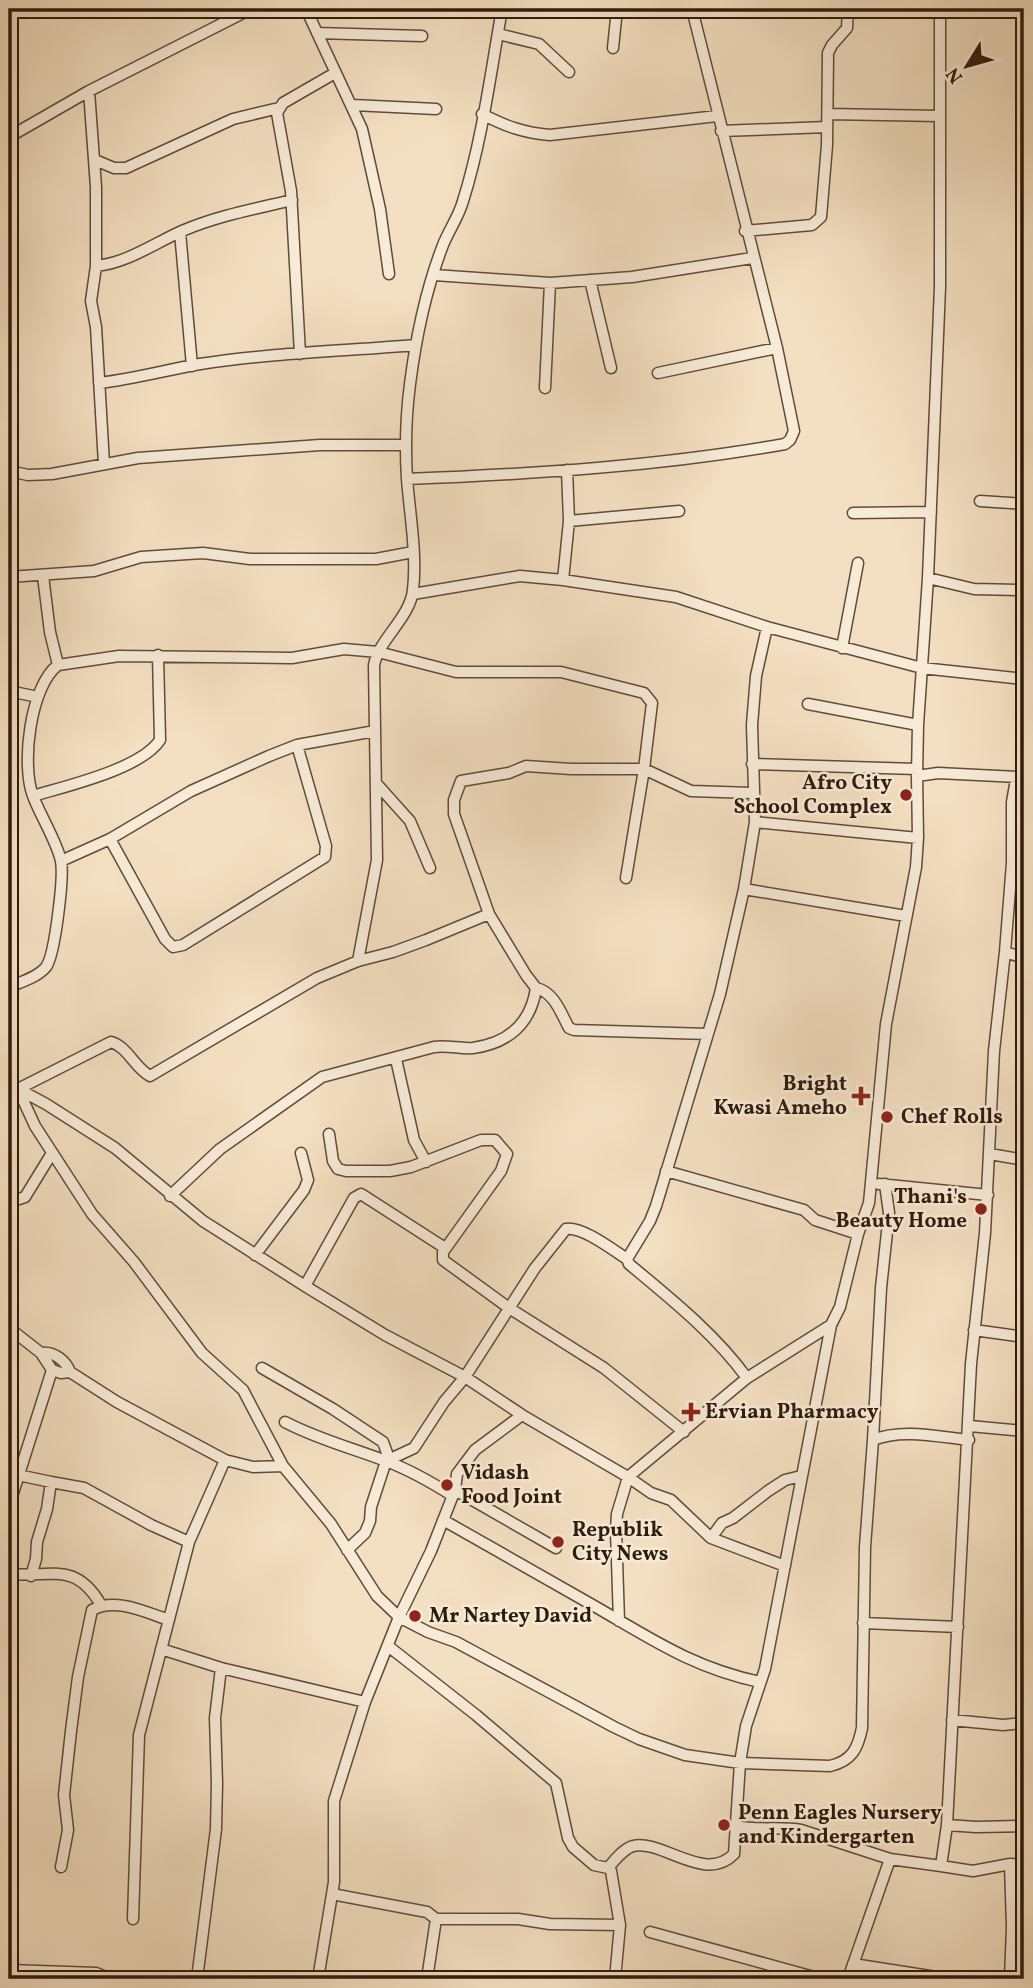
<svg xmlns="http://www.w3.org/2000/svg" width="1033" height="1988" font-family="Vollkorn,serif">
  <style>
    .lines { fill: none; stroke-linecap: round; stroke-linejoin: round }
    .minor-casing { stroke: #604c39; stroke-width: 13 }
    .minor { stroke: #f7ead7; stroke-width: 10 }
    .poi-dot { fill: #8f2418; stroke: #f7ead7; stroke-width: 2.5 }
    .labels { text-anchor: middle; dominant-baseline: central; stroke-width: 5; stroke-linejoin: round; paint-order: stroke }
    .poi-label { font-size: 21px; font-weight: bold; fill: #2f1b0c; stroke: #f7ead7; text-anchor: start }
  </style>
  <rect width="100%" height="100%" fill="#f3dfc1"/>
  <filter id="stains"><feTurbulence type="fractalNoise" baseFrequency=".00286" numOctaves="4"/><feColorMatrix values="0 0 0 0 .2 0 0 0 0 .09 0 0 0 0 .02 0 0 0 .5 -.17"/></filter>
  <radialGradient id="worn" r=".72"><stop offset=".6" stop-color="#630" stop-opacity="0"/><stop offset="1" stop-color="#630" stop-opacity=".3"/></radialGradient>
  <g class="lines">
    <!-- minor casing -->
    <g class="minor-casing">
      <path id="minor" d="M306,9l56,120 18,80 9,65
        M317,33l105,3
        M498,34l41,10 30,28
        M613,48l4,-39
        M89,91l7,96v79l-5,35 5,26 8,137
        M353,105l83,4
        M482,114c23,12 42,19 68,21l167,-19
        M828,114l111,2
        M721,131l106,-4
        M9,137l80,-46 162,-82
        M95,160l19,8h12l107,-49 46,-11
        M745,231l67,-6 9,-8 6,-72 1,-92 4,-8 15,-17 1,-19
        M180,232l12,134
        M96,266c31,-3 57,-22 86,-35 35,-15 72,-22 110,-31
        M434,275l116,8 82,-6 120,-19
        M590,280l21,88
        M300,354l-9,-163 -14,-78 6,-10 52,-30
        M658,373l119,-25
        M99,383c35,-4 67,-13 101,-19 71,-11 144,-13 216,-19
        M545,388l5,-105
        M567,470l2,51 110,-10
        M9,471l19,4 24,-1 86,-16 182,-13h86
        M407,479c127,-5 254,-13 378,-35l5,-4 4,-9 -17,-83 -85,-339
        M980,501l44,3
        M853,513l78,-1
        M43,576l7,56 8,33
        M9,577l85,-6 47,-14 62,-4 47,6h126l37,-7
        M928,578l46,11 50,1
        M563,580l6,-59
        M413,594l107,-18 43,4 113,17 91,30 155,41 102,11
        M842,648l16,-85
        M9,691l29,6
        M808,704l110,21
        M752,764l164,5
        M917,776l1,-51 10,-147 12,-291v-278
        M376,783l34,38 20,47
        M33,796c33,-10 108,-27 127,-56l-2,-85
        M755,822l163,16
        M110,839l55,100 8,8 10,-2 142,-88 1,-11 -29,-101
        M61,861l49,-22 81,-48 78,-35 28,-11 78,-14
        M744,889l162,27
        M1005,952l19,6
        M358,961l19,-101 -3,-195c5,-26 36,-47 39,-75 4,-36 -3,-74 -6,-111 -2,-32 -1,-64 3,-95 6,-47 16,-95 33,-139 6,-15 16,-29 20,-44 19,-60 28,-130 39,-192
        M9,987c12,-5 29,-10 37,-20 9,-12 18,-90 15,-106 -4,-19 -21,-46 -28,-65 -12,-31 -3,-110 25,-131l61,-9 173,2 52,-9 34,3 78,20h105l83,21 8,10 -8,66 -18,109
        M536,988c18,4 25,25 33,40l5,2 134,4
        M396,1059l18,81 12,22
        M9,1079l9,10 17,37 57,88 42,48 68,91 41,37 40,76 48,58 46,72 22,21 29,15 28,10 158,85 25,12 46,16 55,8 90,3c22,-5 28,-18 32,-38l3,-181 8,-107 8,-152 8,-75 -4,-29
        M18,1089l28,15 69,44 88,73 102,65 80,49 80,42 57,38 106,62 23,16 20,7 40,38 74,28
        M18,1089l93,-47c17,5 23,25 39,34l167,-98 41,-17 35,-9 33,-12 63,-26
        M329,1134l4,27 5,8 8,2h44l21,-4 70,-27h14l12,14 -6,17 -58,81v8l66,48 95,60 80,64
        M990,1154l34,6
        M666,1171l138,39 11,10 43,14
        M879,1184l109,11
        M170,1196l50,-47 102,-72 112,-30c13,-2 26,2 39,1 36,-5 58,-25 63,-60l-10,-13 -37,-61 -35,-100v-14l7,-19 48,-8 17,-7 45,3h73l47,22 61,2
        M9,1198l10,1 6,-2 27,-44
        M255,1255l49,-65 4,-10 -7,-27
        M627,1259l23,-38 6,-15 64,-212 24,-105 11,-67 -3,-97 4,-49 11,-49
        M305,1286l49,-88 7,-4 84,54
        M9,1328l32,25 11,17 -43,136
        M974,1330l50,7
        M41,1353c13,-2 25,8 29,19
        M262,1368l71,41 50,33 4,11 -1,8 -15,46 -1,14 -5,12 -18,17
        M52,1370l9,3 9,-1 47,30 108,58
        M285,1422c32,17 67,26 101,39 24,9 45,21 67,35
        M970,1426l54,5
        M873,1440c29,-12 66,-3 96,0
        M386,1461l28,-13 30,-46 21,-25 70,-109 31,-39c16,-3 47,21 61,30l2,5c42,35 85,69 118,114
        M18,1475l33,7 -4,27 -10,33 -1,17 -5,17
        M51,1482l33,6 67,37 38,17
        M455,1490l101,58
        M443,1520c51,29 102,58 153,87 57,33 98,61 164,75
        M711,1538l11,-15 11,-5 35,-27 17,-11 16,-4
        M9,1574c41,4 66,-14 92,31
        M619,1621l-3,-91 1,-16 11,-37 119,-99 84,-53
        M863,1623l95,4
        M388,1646l88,69 80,68 12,55 5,9 21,18 14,3 3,3 9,54 -5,54
        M161,1649l60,19 144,34
        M952,1720l51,5 21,-2
        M947,1825l29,2 48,-1
        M737,1826c21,5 43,0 64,4l89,29
        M941,1866l32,5 37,-7 14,1
        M61,1867l7,-37 -4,-35 7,-64 7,-54 14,-67c23,-13 53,2 77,10
        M608,1868c6,-7 15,-19 25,-22 29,-7 72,38 101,8l6,-91 6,-37 19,-57 66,-344 9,-18 18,-73 11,-31 17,-179 30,-157 2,-29 -1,-62 21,-3 82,4
        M332,1894l95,18 9,7h82l32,5 70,1
        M133,1919l6,-184 50,-193 36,-82 28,7 30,-1
        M650,1932l171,47
        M853,1964l96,15
        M9,1970l87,3 15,6
        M197,1979l19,-150 1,-46 -2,-65 6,-50
        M318,1979l16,-97v-81l31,-99 34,-85 32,-66 24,-61 2,-16 18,-24 47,-35
        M427,1979l9,-60
        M848,1979l42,-120 51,7 6,-41 24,-461 14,-131 9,-182 11,-99 7,-89v-61l3,-17 5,-8h2
        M1010,1979l2,-52 -2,-63"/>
    </g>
    <!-- minor -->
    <use href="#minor" class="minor"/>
  </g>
  <!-- markers -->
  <g class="poi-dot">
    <circle cx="906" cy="795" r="7"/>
    <path d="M857.5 1085.5h7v7h7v7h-7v7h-7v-7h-7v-7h7z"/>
    <circle cx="887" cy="1117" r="7"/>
    <circle cx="981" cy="1209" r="7"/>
    <path d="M687.5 1401.5h7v7h7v7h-7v7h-7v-7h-7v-7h7z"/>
    <circle cx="447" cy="1485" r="7"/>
    <circle cx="558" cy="1542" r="7"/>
    <circle cx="415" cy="1616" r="7"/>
    <circle cx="724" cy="1825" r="7"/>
  </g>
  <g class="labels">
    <!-- poi labels -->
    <g class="poi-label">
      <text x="892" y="783" text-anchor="end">Afro City<tspan x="892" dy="24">School Complex</tspan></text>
      <text x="847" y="1084" text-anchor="end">Bright<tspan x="847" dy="24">Kwasi Ameho</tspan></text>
      <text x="901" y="1117">Chef Rolls</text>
      <text x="967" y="1197" text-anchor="end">Thani's<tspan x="967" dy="24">Beauty Home</tspan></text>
      <text x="705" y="1412">Ervian Pharmacy</text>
      <text x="461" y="1473">Vidash<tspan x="461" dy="24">Food Joint</tspan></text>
      <text x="572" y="1530">Republik<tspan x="572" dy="24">City News</tspan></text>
      <text x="429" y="1616">Mr Nartey David</text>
      <text x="738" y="1813">Penn Eagles Nursery<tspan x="738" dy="24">and Kindergarten</tspan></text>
    </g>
  </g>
  <!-- margin -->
  <rect width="1033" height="1988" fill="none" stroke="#f3dfc1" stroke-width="35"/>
  <rect x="10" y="10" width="1012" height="1967" fill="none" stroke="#2f1b0c" stroke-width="3.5"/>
  <rect x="18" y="18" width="998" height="1953" fill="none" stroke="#2f1b0c" stroke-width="2"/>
  <!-- north arrow -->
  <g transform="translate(967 66) rotate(233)" stroke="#f7ead7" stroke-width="5" paint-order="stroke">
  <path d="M0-5L12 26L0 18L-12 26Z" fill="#2f1b0c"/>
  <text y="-10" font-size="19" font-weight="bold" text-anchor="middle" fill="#2f1b0c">N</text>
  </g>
  <rect width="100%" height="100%" filter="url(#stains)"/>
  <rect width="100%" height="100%" fill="url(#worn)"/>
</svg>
